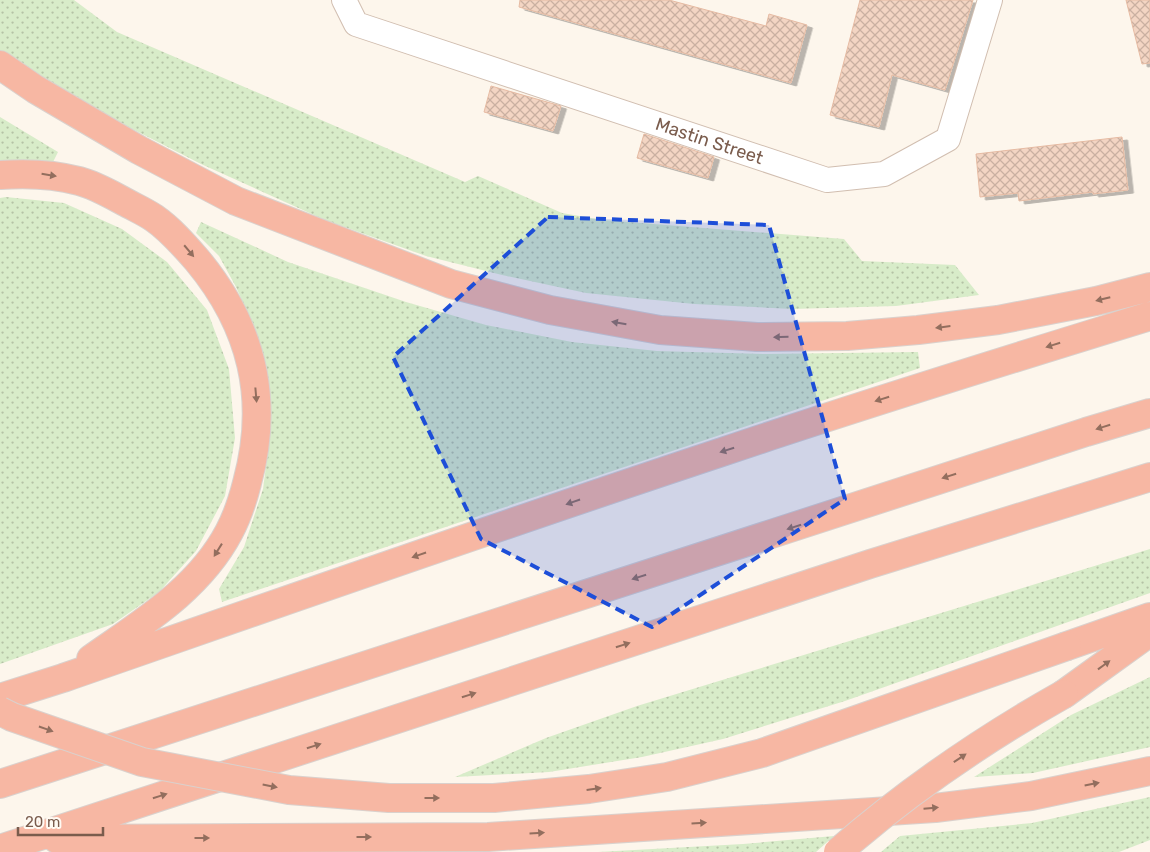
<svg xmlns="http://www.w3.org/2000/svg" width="1150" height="852" font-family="Rubik,sans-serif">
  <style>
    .grass { fill: url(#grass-dots) }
    .building { fill: url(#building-cross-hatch); stroke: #e6bba3; filter: url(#shadow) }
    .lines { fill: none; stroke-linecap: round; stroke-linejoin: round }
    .minor-casing { stroke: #d1beb0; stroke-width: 26 }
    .motorway-casing { stroke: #dad1cd; stroke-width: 30 }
    .minor { stroke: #fff; stroke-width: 24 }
    .motorway { stroke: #f7b7a3; stroke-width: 28 }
    .motorway-bridge-casing { stroke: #dad1cd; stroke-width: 30; stroke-linecap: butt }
    .motorway-bridge { stroke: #f7b7a3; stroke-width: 28 }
    .oneway { fill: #936e5e }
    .marked { fill: #1d4ed8; fill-opacity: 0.2; stroke: #1d4ed8; stroke-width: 4; stroke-dasharray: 10 6; stroke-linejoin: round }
    .labels { text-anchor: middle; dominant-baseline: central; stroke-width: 4; stroke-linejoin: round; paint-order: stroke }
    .street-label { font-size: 18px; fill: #7a5c4d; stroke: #fffaf3 }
  </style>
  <defs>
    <pattern id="grass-dots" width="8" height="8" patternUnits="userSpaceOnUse" patternTransform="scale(1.25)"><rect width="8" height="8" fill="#d8ecc9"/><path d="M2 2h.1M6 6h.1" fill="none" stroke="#b4c2a5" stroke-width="1.8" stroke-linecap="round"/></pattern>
    <pattern id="building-cross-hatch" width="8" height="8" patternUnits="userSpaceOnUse" patternTransform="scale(1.25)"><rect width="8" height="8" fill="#f3d5c3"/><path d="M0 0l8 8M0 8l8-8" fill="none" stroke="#cab0a1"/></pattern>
    <filter id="shadow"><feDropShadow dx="5.5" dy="3" stdDeviation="0" flood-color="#0004"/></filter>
  </defs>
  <rect width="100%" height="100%" fill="#fdf6ec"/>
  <!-- grass -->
  <path class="grass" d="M0,0h74l43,32 348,150 13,-6 84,37 41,7 241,19 18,22 93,4 24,30 -83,11 -104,3 -98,-5 -108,-11 -84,-18 -76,-19 -101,-36 -124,-56 -106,-54 -95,-53z
    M0,117l58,35 -6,12h-52z
    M6,197l58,6 58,26 45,33 40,48 22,59 6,69 -10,58 -29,55 -37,41 -46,32 -113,40v-466z
    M201,222l87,40 118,40 80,23 86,17 85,9 109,3 152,-2 2,16 -698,234 -3,-13 25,-42 19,-58 7,-53 -3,-54 -10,-48 -21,-47 -17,-31 -23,-23z
    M1150,549v44l-305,108 -122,38 -81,18 -93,15 -94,5 91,-39 91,-32z
    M1150,677v70l-117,26 -59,4 97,-62z
    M1150,797v43l-31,12h-238l19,-16 132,-13z
    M834,836l-18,16h-218l145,-8z"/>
  <!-- building -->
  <path class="building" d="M520,0h149l97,26 3,-12 38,11 -16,58 -272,-76z
    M860,0h113l-28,90 -53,-15 -13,52 -49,-12z
    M1126,0h24v63l-8,1z
    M491,86l70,20 -8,25 -69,-19z
    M644,134l70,23 -6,21 -71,-20z
    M1122,137l6,53 -35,4v-2l-74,9 -1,-8 -38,4 -4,-43z"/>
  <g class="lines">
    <!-- minor casing -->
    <g class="minor-casing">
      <g id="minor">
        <path id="s1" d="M344,0l12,24 471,156 57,-6 64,-35 42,-139"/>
      </g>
    </g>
    <!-- motorway casing -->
    <g class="motorway-casing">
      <path id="motorway" d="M0,65l35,24 104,61 97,51 215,83 99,26 110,20 97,7 90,-1 71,-6 80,-10 98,-19 54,-14
        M0,175c27,-2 53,-1 79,6 16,4 33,14 48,22 9,5 18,9 27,15 16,11 30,27 43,42 55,66 73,139 50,223 -4,16 -10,34 -18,49 -30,57 -87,91 -138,127
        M1067,646l83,-29
        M1064,694l86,-62
        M0,698l63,-20c219,-76 438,-153 659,-226 142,-48 285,-92 428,-136
        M0,784l1086,-352 64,-19
        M57,839l431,-2 447,-29 96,-12 119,-25
        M0,849l870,-285 280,-87"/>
    </g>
    <!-- minor -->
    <use href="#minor" class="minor"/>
    <!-- motorway -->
    <use href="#motorway" class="motorway"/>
    <!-- motorway-bridge casing -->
    <g class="motorway-bridge-casing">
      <path id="motorway-bridge" d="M0,711l12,6 130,45 147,28 100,8h105l95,-9 78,-12 95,-24 305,-107
        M838,852c70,-61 146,-113 226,-158"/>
    </g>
    <!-- motorway-bridge -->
    <use href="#motorway-bridge" class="motorway-bridge"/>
  </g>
  <!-- one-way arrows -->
  <defs><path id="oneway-solid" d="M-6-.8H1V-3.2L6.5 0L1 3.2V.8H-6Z" transform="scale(1.25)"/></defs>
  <g class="oneway">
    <use href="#oneway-solid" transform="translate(49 175) rotate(9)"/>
    <use href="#oneway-solid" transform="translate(189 251) rotate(50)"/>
    <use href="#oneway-solid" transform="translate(1103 299) rotate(166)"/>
    <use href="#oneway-solid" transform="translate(619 323) rotate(-170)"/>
    <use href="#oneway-solid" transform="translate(943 327) rotate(173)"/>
    <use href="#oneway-solid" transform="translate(781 337) rotate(179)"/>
    <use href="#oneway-solid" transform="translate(1053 345) rotate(163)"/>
    <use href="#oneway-solid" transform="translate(256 395) rotate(85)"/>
    <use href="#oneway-solid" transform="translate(882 399) rotate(162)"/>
    <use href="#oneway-solid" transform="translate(1103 427) rotate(163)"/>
    <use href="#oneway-solid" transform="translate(727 450) rotate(162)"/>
    <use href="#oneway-solid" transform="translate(949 476) rotate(162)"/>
    <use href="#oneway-solid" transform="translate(573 502) rotate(161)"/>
    <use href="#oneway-solid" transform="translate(794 527) rotate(162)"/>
    <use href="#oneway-solid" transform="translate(218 550) rotate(122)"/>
    <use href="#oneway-solid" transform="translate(419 555) rotate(161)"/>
    <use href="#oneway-solid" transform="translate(639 577) rotate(162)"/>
    <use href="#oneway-solid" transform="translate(623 645) rotate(-18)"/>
    <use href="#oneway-solid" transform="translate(1104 665) rotate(-36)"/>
    <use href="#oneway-solid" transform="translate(469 695) rotate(-18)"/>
    <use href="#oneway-solid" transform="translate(46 729) rotate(19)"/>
    <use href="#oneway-solid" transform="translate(314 746) rotate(-18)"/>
    <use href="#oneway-solid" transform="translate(960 758) rotate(-34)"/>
    <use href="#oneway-solid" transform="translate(1092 784) rotate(-11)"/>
    <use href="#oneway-solid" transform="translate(270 786) rotate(11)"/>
    <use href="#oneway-solid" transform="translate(594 789) rotate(-8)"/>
    <use href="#oneway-solid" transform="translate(160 796) rotate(-18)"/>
    <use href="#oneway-solid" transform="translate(432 798)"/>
    <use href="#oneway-solid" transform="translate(931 808) rotate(-5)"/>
    <use href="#oneway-solid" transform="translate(699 823) rotate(-4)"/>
    <use href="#oneway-solid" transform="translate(537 833) rotate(-4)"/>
    <use href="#oneway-solid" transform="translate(364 837)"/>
    <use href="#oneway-solid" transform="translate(202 838)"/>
  </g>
  <!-- marked area -->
  <path class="marked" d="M548,217l221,8 76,274 -193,128 -171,-88 -88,-182z"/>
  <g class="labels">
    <!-- street labels -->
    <g class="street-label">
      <text stroke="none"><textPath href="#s1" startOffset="399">Mastin Street</textPath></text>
    </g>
  </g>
  <!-- scale -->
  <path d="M18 827v8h85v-8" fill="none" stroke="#7a5c4d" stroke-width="2.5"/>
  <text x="25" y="827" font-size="15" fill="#7a5c4d" stroke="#fffaf3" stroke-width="4" paint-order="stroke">20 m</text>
</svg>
